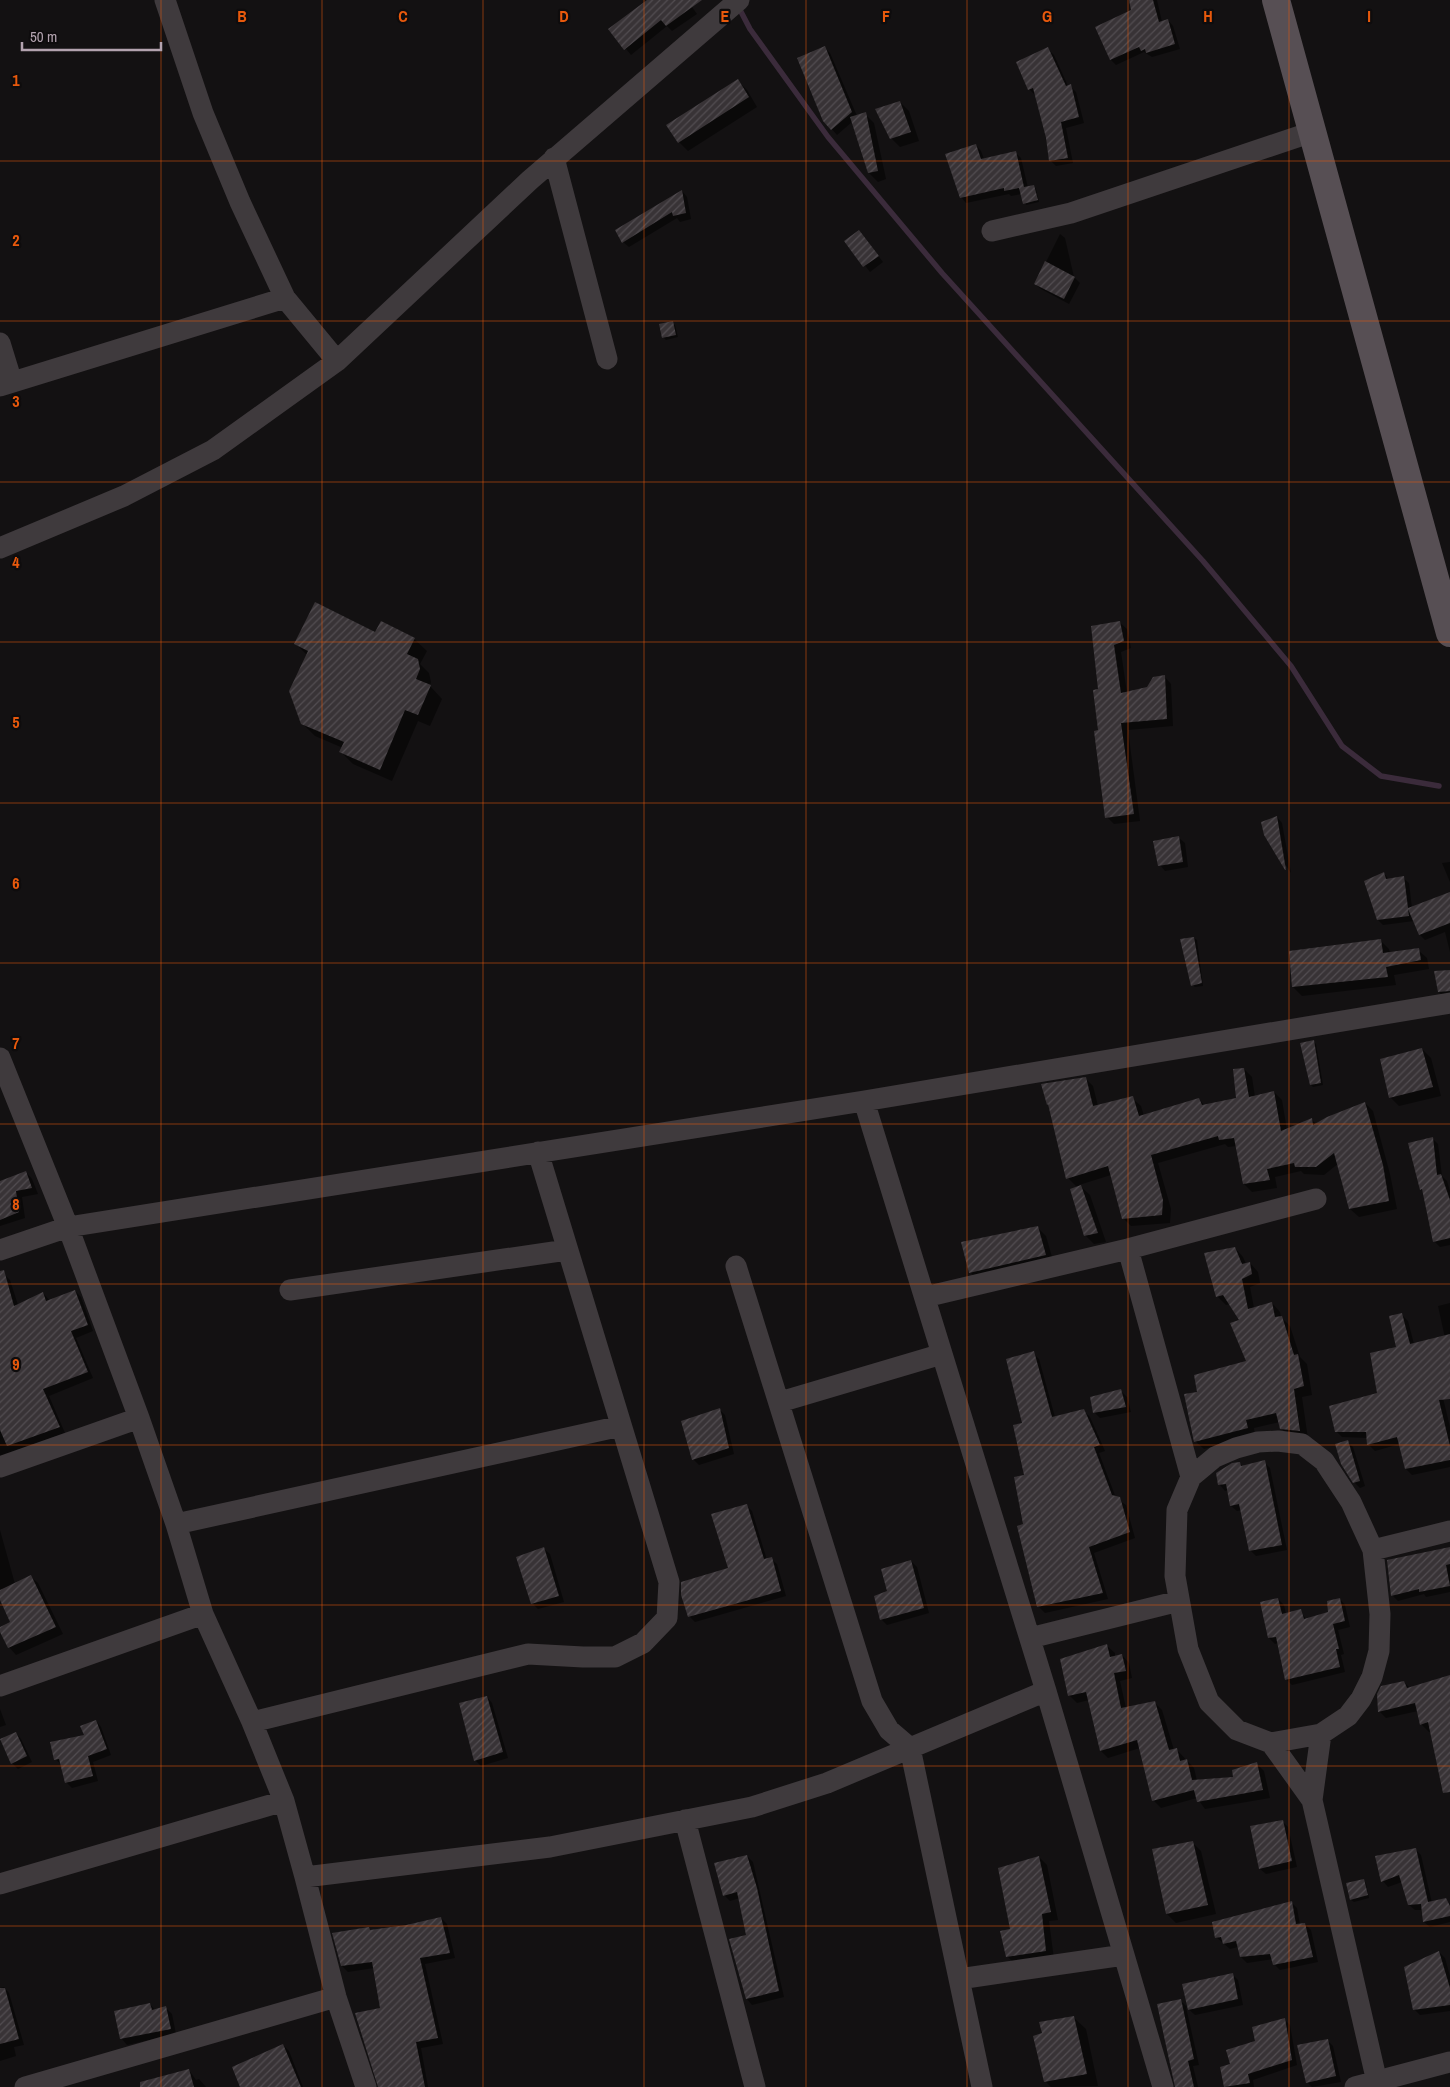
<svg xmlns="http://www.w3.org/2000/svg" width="1450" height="2087" font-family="'Archivo Narrow',sans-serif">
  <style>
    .shadow { fill: #0007 }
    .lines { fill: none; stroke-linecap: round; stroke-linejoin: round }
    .stream { stroke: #3b2b3b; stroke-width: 5.5 }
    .building { fill: url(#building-hatch) }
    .minor { stroke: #3f3a3d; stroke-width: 21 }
    .primary { stroke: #574f54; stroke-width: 28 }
    .grid { fill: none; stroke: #e8590c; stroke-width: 1; stroke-opacity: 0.55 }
    .grid-label { font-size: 16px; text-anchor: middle; font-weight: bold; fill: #e8590c; stroke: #0e0c0d; stroke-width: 4.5; stroke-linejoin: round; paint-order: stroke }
  </style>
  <defs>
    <pattern id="building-hatch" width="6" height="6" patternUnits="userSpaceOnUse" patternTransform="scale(1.25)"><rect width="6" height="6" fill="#383336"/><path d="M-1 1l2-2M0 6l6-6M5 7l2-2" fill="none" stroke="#524d51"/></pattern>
  </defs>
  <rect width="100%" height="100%" fill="#131112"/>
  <!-- shadow -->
  <path class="shadow" d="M650,0h37l10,14 -25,17 -5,-5 -36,29 -21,-26z
    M1130,0h27l5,22 6,-2 5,6 7,23 -28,8 -8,-5 -28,13 -5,-5 -14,-33 36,-16z
    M825,48l5,5 27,63 8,-2 9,9 12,56 -8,3 -9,-9 -17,-51 -15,13 -13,-15z
    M1048,49l6,6 14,31h2l6,6 8,31 -18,5 7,35 -17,3 -5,-5 -15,-65 -7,-7z
    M738,81l9,9 10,17 -69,44 -9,-9z
    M900,102l9,9 10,30 -19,6 -9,-9z
    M976,145l5,6 3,8 32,-6 5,5 7,30 6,-2 2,3 3,13 -13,3 -4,-11 -11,2 -2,-2 -43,9 -5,-6z
    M682,191l5,6 4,22 -11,3 -3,-4 -48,29 -6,-5z
    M859,231l24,31 -13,10 -24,-31z
    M1060,234l5,4 9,39 6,6 -11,21 -28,-15 -6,-5z
    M672,322l3,3 3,12 -12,3 -3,-3z
    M381,622l33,17 13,12 -7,13 9,9 2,9 -1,4 12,13 -12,27 -12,-5 -26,60 -39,-17 -12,-12 2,-4 -28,-12 -13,-13 6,-67 -12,-12 79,-10z
    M1119,622l8,7 4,19 -10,4 6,41 21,-5 16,-12 7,8 2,42 -45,4 12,91 -26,3 -7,-7 -8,-86 1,-41z
    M1277,817l5,6 9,50 -26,-38z
    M1179,838l6,5 3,24 -23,4 -5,-6z
    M1450,862v20l-8,-19z
    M1384,873l5,7 14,-2 6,5 3,25 38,-15v59l-5,-20 -20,8 -5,-5 -6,-14 -31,4 -5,-5z
    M1194,938l3,2 6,46 -8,1 -3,-2z
    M1380,940l9,9 1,5 28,-4 9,8 2,11 -35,6 2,10 -94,11 -9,-9 -3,-35z
    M1450,971v26h-6l-5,-5z
    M1314,1042l2,2 7,41 -10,2 -2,-2z
    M1422,1049l9,9 10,38 -42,10 -9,-9z
    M1244,1069l8,8 3,20 19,-5 8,8 5,30 25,-10 4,4 49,-21 8,8 17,63 7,35 -38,8 -9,-8 -11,-46 -15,12 -20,-1 -3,-3 -26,6 2,11 -25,4 -8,-8 -7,-38 -9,1 -3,-3 -67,19 13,46 -1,14 -39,3 -8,-8 -12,-43 -32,10 11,10 16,47 -12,2 -9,-9 -8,-48 -9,-9 -18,-71 -2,-3 37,-26 8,8 5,20 34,-8 9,8 3,10 55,-17 6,7 32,-7z
    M1433,1139l5,5 4,32 5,5 3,10v54l-10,2 -6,-6 -10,-48 -3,-4z
    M26,1172l6,7 6,15 -16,3 3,21 -25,8v-43z
    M1037,1227l9,9 8,28 -75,17 -9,-9z
    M1235,1248l8,9 3,7 4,-1 8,9 2,11 -10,4 4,21 18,-5 8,9 1,5 9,9 10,31 7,7 5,31 -10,2 6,42 -18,-2 -9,-9 -1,-6 -26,6 1,8 -51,13 -9,-8 4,-48 49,-32 -7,-40 -11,-17 -4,1 -9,-9z
    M4,1274l6,6 8,25 25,-12 7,8 25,-10 6,6 12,34 -17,7 17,40 -44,18 16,37 -65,24v-181z
    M1450,1303v58l-12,-55z
    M1401,1314l7,7 6,23 17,4 19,79v40l-38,8 -6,-6 -6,-25 -25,7 -6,-6 -1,-7 -26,-1 -6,-6 42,-37 20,-46z
    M1033,1353l6,6 16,58 29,-6 6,6 15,34 -6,2 17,45 10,7 9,33 -41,15 14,46 -63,14 -6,-6 -20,-80 5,-2 1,-49 -2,-52z
    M1121,1391l6,6 4,15 -31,6 -6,-6z
    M719,1409l6,6 9,39 -35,11 -6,-6z
    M1347,1442l6,5 12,39 -5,2 -6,-6z
    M1264,1462l6,6 17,82 -31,6 -6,-6 -8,-40 -5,1 -6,-5 -3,-16 -3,1 -5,-6 -3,-12 22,-10 4,3z
    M746,1505l6,6 15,49 4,-1 6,5 9,32 -91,26 -6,-6 41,-47z
    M0,1530l15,54 15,-8 8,7 25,51 -47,21 -7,-8 -9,-18 12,-6 -12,-26z
    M1450,1548v44l-24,5 -2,-3 -26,7 -6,-6z
    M544,1549l6,5 14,48 -26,7 -6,-6z
    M911,1561l6,6 12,46 -42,12 -6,-6 7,-27z
    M1278,1599l6,6 2,9 14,-3 7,9 22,-7 11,-14 5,6 5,22 -12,3 6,24 -3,1 4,17 -53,13 -6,-6 -8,-36 -3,1 -6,-6 -7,-35z
    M1107,1646l8,7v4l7,-2 7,8 3,15 -12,3 6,27 28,-6 8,8 12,40h3l17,18 3,13 37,-3 23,-14 7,7 6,27 -65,11 -8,-11 -36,10 -8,-8 -13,-52 -32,10 -7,-7 -12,-51 -12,3 -8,-8z
    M1450,1677v109l-19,-55 -2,1 -8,-8 -3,-13 -32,7 -7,-7 25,-29 6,6z
    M487,1697l5,6 16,55 -27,8 -6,-6z
    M0,1709l6,16 -6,2z
    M96,1721l5,6 10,28 -18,7 5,19 -26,7 -6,-6 -4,-17 -7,-6 30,-23z
    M16,1733l5,6 11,23 -14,7 -6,-6z
    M1282,1821l6,6 9,40 -31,7 -6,-5z
    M1192,1842l9,9 15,63 -40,9 -9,-9z
    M1415,1849l6,6 11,48 13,-3 5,4v18l-20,5 -6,-5 -1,-12h-8l-6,-5 -7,-23 -14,5 -5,-6z
    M747,1856l6,6 31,135 -32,8 -5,-6 1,-63 -8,-38 -10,3 -6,-6z
    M1039,1857l8,8 11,55 -9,1 5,38 -39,5 -8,-8 5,-26z
    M1364,1881l2,2 3,15 -15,4 -3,-2 -3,-16z
    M1291,1902l6,6 3,17 5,-1 6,6 7,32 -38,8 -6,-6 -1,-5 -26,4 -6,-6 -3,-10 -8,2 -14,-12z
    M441,1918l6,6 8,34 -30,6 18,80 -22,4 7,39h-49l3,-78 -8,-41 -26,4 -6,-6 27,-37 2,2z
    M1439,1952l6,6 5,18v35l-30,4 -6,-6z
    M1232,1974l6,6 5,25 -48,10 -9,-8 13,58 -6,1 5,21h-22l4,-87 9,9z
    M4,1987l5,6 15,52 -10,2 2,9 -16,5v-73z
    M150,2004l5,6 11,-2 6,6 4,20 -49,11 -5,-6 -6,-27z
    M1073,2017l13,12 12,57 -47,1 -5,-5 -11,-45 9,-3z
    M1284,2019l6,6 7,40 -44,15 1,7h-29l-4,-19 11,-3z
    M1327,2040l6,6 8,36 -29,5 -5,-5z
    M283,2045l6,6 14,36h-62z
    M189,2070l7,10 3,-1 7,8h-51z"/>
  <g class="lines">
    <!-- stream -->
    <path class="stream" d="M738,6l12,23 78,108 114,136 261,288 88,105 51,80 39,30 58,10"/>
  </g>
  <!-- building -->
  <path class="building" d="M647,0h55l-36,26 -5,-6 -37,30 -16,-21z
    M1129,0h24l6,22 9,-3 7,25 -29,9 -1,-4 -4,2 -2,-4 -29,13 -15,-33 36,-17z
    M825,46l27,66 -21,18 -8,-9 -26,-63z
    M1048,47l18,39 5,-2 8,33 -18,5 7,36 -19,3 -3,-23 -13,-50 -5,2 -12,-28z
    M738,79l11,18 -71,46 -12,-18z
    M900,101l11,31 -21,7 -15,-30z
    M866,112l12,59 -10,2 -18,-56z
    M976,144l5,15 35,-8 8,36 -20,4v-3l-44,10 -15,-44z
    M1034,185l4,15 -15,4 -4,-16z
    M682,190l4,23 -13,3 -1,-4 -50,31 -7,-13z
    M859,230l20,26 -16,11 -19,-26z
    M1045,261l30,16 -11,22 -30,-15z
    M673,321l3,14 -14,3 -3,-14z
    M315,602l60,30 6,-11 34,17 -8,16 11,5 2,10 -4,10 15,6 -13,30 -13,-5 -25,60 -41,-18 5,-10 -43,-18 -12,-33 19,-40 -14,-7z
    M1120,621l4,20 -10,4 7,48 26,-6 6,-10 12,-2 2,44 -46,4 13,91 -29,4 -11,-87 4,-1 -5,-40 5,-1 -7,-63z
    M1277,816l9,54h-1l-21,-35 -3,-13z
    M1179,836l4,26 -25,4 -5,-25z
    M1384,872l2,7 18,-3 4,32 42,-16v31l-31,12 -11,-26 1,7 -32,4 -13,-39z
    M1194,937l8,46 -11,3 -11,-47z
    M1381,939l2,14 36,-5 2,12 -35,7 2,10 -96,10 -3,-36z
    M1450,970v21l-12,1 -4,-21z
    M1314,1040l7,43 -11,2 -10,-42z
    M1422,1048l11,39 -44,11 -9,-39z
    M1244,1068l5,29 25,-6 7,40 31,-13 1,7 14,-8 38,-15 18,63 6,36 -40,8 -15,-56 -18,14h-21l-1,-4 -27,6 3,11 -27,4 -9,-46 -15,2 -1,-4 -67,19 12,45 -1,15 -40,4 -14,-53 -42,13 -18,-75 -1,1 -6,-21 45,-7 7,29 40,-10 6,20 60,-18 3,7 34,-7 -3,-29z
    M1433,1137l4,38 4,-1 9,26v38l-17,4 -11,-53 -2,1 -12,-47z
    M26,1171l6,17 -16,3 3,21 -19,8v-39z
    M1081,1185l17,48 -14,3 -14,-47z
    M1038,1226l8,29 -77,18 -8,-31z
    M1235,1247l7,17 8,-2 2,12 -10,5 6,30 24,-7 3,15 7,-1 12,39 4,-1 6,32 -10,3 6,42 -20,-2 -4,-16 -30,7 2,8 -54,14 -10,-48 13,-2 -3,-17 52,-14 -16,-38 9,-3 -16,-25 -7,2 -12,-44z
    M4,1270l10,36 29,-14 3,9 29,-11 13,35 -17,6 17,41 -45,17 17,38 -53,19 -7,-16v-159z
    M1402,1313l8,31 40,-10v65l-11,1 11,46v14l-45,9 -8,-32 -30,8 -1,-13h-31l-6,-26 48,-13 -7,-40 26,-6 -7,-31z
    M1034,1351l18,66 32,-8 16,36 -6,2 18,48 8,2 10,35 -41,15 14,46 -66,14 -20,-81 6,-2 -9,-47 10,-2 -11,-50 9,-2 -16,-64z
    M1121,1389l5,18 -33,6 -3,-16z
    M720,1408l9,40 -37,12 -11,-39z
    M1348,1440l12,41 -7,2 -12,-19 -6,-20z
    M1265,1460l17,85 -33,6 -10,-47 -9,2 -4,-22 -8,1 -2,-12 16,-10 8,-1 1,4z
    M747,1504l17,55 8,-2 9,34 -93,26 -7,-22v-13l47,-14 -17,-54z
    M544,1547l15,49 -28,8 -15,-47z
    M1450,1547v17l-4,1 4,21 -31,6v-3l-28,7 -4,-36z
    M911,1560l13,48 -44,12 -6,-24 13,-5 -6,-22z
    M31,1575l25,52 -48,21 -8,-16v-5l10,-5 -10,-22v-10z
    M1278,1598l4,16 19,-5 3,10 24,-7 -1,-11 13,-3 5,23 -12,3 6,25h-3l4,18 -55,13 -9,-43 -8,1 -8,-36z
    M1107,1644l3,13 12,-3 4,17 -12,2 7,35 34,-7 14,49 8,-2 3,13 7,-2 5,21 41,-3 -1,-7 25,-8 6,28 -66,12 -3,-12 -42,11 -15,-61 -37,11 -14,-59 -18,4 -8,-37z
    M1450,1675v117l-7,1 -15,-71 -8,3 -5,-22 -37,9 -1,-18 4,-8 23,-5 3,7z
    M487,1696l16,56 -29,9 -15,-58z
    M96,1720l11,29 -19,7 5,20 -28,7 -6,-24 -5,1 -4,-18 34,-7 -4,-9z
    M16,1732l11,24 -16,8 -11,-25z
    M1283,1820l9,41 -33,8 -9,-43z
    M1193,1841l15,64 -42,9 -14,-65z
    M1416,1848l12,54 18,-4 4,8v10l-27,6 -2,-18 -13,1 -9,-30 -18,7 -6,-26z
    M747,1855l10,33 22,103 -33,8 -17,-60 17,-4 -9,-43 -14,4 -9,-33z
    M1039,1856l12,56 -9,2 4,37 -40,6 -6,-26 10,-2 -12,-61z
    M1364,1879l4,16 -18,5 -4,-17z
    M1292,1901l4,23 9,-1 8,34 -40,8 -3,-11 -30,3 -4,-16 -13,3 -2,-7 -6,1 -3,-16z
    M441,1917l9,36 -30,5 18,80 -22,4 9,45h-47l-23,-74 25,-5 -8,-46 -31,4 -9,-33 37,-6 1,3 36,-5z
    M1439,1951l11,37v17l-37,5 -9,-43z
    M1233,1973l5,26 -50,11 -6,-26z
    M0,1988h5l14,51 -19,5z
    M1181,1999l13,60 -6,2 6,26h-19l-18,-83z
    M150,2003l2,7 14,-4 5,23 -51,10 -6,-28z
    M1074,2016l13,58 -43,8 -11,-46 9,-3 -3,-11z
    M1285,2018l7,42 -44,14 2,9 -26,4 -4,-20 10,-3 -4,-14 29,-9 -3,-14z
    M1328,2039l8,37 -30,7 -9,-38z
    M283,2044l18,43h-61l-8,-20z
    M189,2069l5,18h-54v-5z"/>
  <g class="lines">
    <!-- minor -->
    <path class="minor" d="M165,0l38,113 37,89 45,96 52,63
      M554,158l53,201
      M992,231l79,-18 241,-81
      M0,343l12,39
      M0,386l285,-88
      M0,548l124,-52 89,-46 124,-89 193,-181 209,-180
      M0,1058l68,169 71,191 37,106 27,90 49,108 32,79 21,76 31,120 30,90
      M864,1101l182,590 117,396
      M1128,1249l63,228
      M0,1250l68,-23 796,-126 586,-98
      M736,1266l136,435 17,29 21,18 72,339
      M290,1290l277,-40
      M925,1297l203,-48 188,-50
      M780,1402l162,-48
      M0,1467l139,-49
      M176,1524l445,-98
      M1373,1550l77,-19
      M1030,1638l149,-37
      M0,1686l203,-72
      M252,1722l276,-68 55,3h32l28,-14 24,-25 2,-36 -131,-430
      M1321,1734l-9,66 65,282
      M1271,1743l50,-9 27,-18 13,-17 11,-22 7,-26 1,-37 -7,-64 -22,-48 -27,-41 -22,-17 -24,-3 -20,1 -22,6 -21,9 -24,20 -14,33 -2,66 13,73 21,53 28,28 34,13 41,57
      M685,1820l70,267
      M305,1877l245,-30 202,-40 75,-24 219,-92
      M0,1884l284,-83
      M959,1979l165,-24
      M25,2087l311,-90
      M1355,2087l95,-25"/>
    <!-- primary -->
    <path class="primary" d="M1276,0l174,633"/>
  </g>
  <!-- grid -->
  <path class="grid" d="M161,0v2087M322,0v2087M483,0v2087M644,0v2087M806,0v2087M967,0v2087M1128,0v2087M1289,0v2087M0,161h1450M0,321h1450M0,482h1450M0,642h1450M0,803h1450M0,963h1450M0,1124h1450M0,1284h1450M0,1445h1450M0,1605h1450M0,1766h1450M0,1926h1450"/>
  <g class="grid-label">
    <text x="242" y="22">B</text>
    <text x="403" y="22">C</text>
    <text x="564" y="22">D</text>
    <text x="725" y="22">E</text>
    <text x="886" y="22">F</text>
    <text x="1047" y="22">G</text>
    <text x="1208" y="22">H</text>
    <text x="1369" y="22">I</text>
    <text x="16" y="86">1</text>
    <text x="16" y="246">2</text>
    <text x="16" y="407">3</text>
    <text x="16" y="568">4</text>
    <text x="16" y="728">5</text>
    <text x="16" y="889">6</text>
    <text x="16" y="1049">7</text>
    <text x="16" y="1210">8</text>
    <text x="16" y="1370">9</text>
  </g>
  <!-- scale -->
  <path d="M22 42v8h139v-8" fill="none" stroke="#b3a3af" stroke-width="2.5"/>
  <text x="30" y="42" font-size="15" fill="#b3a3af" stroke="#0e0c0d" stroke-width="4" paint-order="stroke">50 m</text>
</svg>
